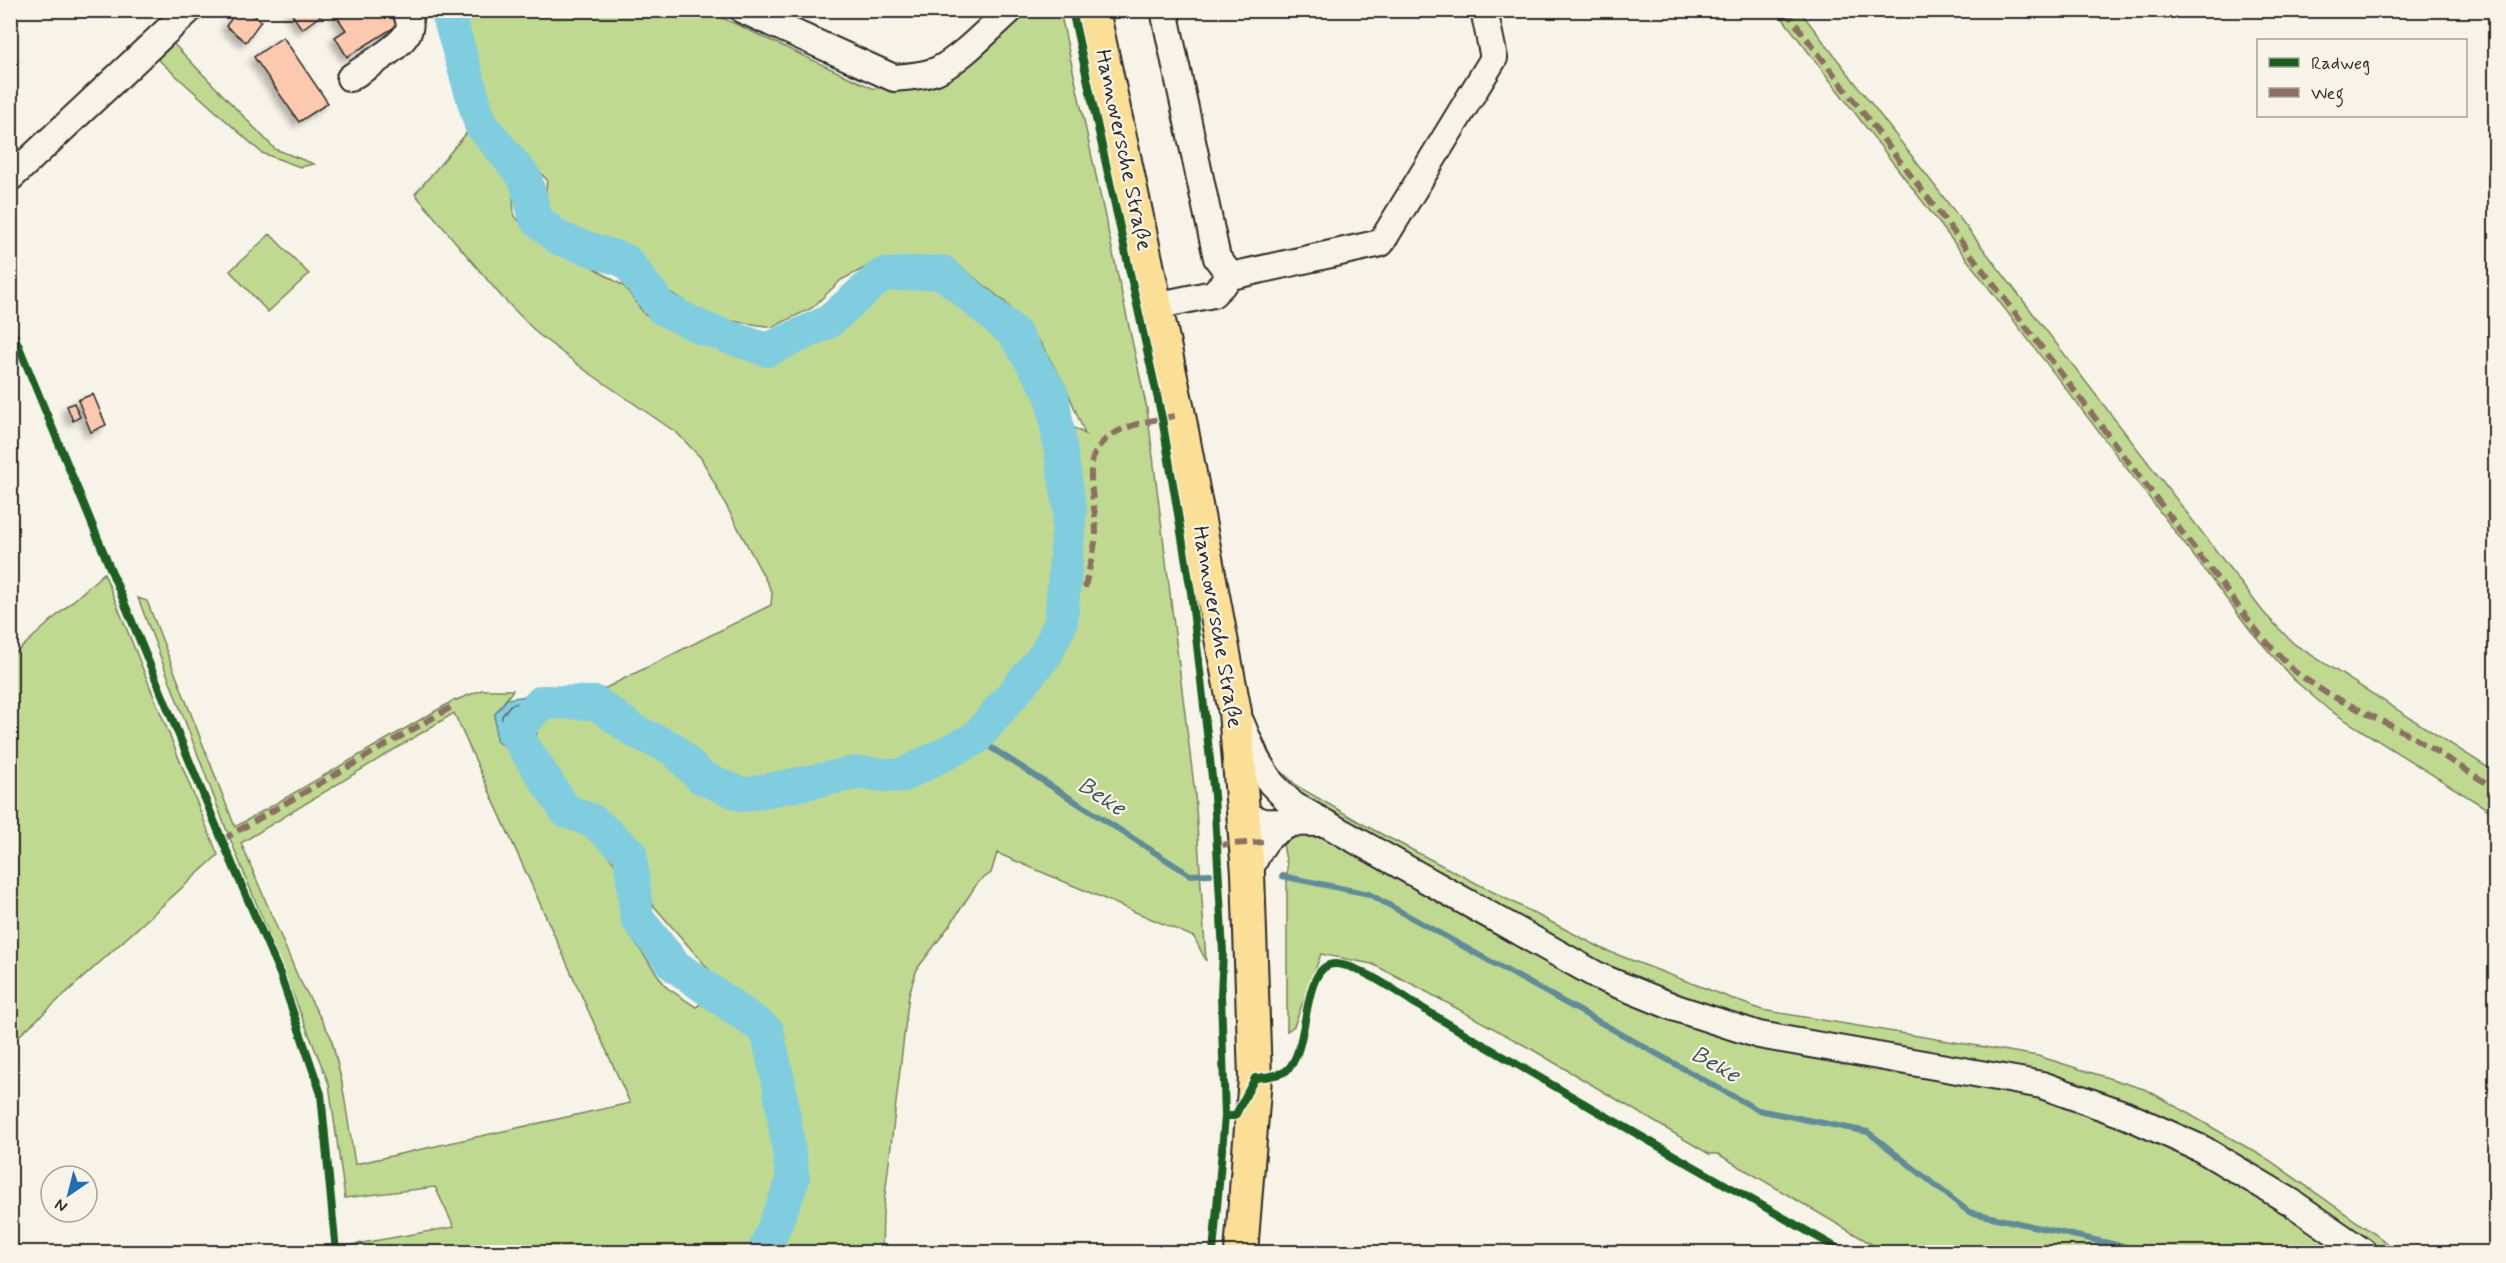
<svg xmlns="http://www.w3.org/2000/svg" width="2506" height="1263" font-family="Mynerve,sans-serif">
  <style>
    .green { fill: #c0d990; stroke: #76825e; stroke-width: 1.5; fill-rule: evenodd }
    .water { fill: #81cde0; stroke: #5f8c98; stroke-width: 1.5 }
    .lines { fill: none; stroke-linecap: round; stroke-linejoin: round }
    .shore { stroke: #4d6c73; stroke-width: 1.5 }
    .stream { stroke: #5f8c98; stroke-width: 6 }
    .river { stroke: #81cde0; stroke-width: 34 }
    .building { fill: #fdc9ae; stroke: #2b2b2b; stroke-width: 1.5; filter: url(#shadow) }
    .minor-casing { stroke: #2b2b2b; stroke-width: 30 }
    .major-casing { stroke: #2b2b2b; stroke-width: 36 }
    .minor { stroke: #f7f3e8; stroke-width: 26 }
    .major { stroke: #fbdf96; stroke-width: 32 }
    .quiet { stroke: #8d6e63; stroke-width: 6; stroke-dasharray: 12 6; stroke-linecap: butt }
    .cycleway-casing { stroke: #f7f3e8; stroke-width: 11 }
    .cycleway { stroke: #1b5e20; stroke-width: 8 }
    .labels { text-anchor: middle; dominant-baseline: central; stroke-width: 4.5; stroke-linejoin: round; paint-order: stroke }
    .street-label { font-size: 22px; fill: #2b2b2b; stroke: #f7f3e8 }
    .water-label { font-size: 24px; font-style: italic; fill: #405458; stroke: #f7f3e8 }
  </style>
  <defs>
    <filter id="shadow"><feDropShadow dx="-5" dy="5" stdDeviation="3" flood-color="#0004"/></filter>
  </defs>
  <rect width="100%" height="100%" fill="#f7f3e8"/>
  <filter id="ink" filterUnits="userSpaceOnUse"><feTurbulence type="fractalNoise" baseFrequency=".0167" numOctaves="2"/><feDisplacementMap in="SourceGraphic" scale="12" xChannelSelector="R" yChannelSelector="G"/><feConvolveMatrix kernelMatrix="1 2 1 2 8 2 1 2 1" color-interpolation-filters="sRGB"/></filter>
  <g filter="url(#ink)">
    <!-- green -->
    <path class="green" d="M463,11h245l164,77 38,1 74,-45 39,-33h37l87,398 48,385 11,167 -12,-24 -197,-84 -6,20 -13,9 -26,40 -35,47 -8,25 -26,218 -1,40h-558l21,-6 109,-19 -19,-40 -90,11 -16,-114 -104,-258 -87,-228 9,3 88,226 216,-125 31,-12h31l-18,24 2,27 22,13 10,16 29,54 39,16 23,31 4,55 42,61 30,20 29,-19 -79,-91 -3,-41 -33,-40 -40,-15 -34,-57 1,-27 15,-2 219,-110 1,-13 -71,-134 -24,-25 -92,-63 -47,-36 -37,-38 -86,-102 56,-66 41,51 2,37 23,22 34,16 54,33 20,28 99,43h25l63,-26 53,-44 50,-5 65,52 38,49 11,30 36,20 -20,-49 -24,-41 -36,-42 -44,-35 -44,-10 -39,4 -37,19 -29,28 -39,19 -62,-9 -43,-27 -22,-26 -26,-13 -38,-13 -38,-30 3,-29 -55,-60zM454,713l176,390 -275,61 -13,-81 -11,-46 -33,-60 -57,-134z
      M1777,11h23l464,602 30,31 201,128v42l-166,-104 -36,-31 -42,-48z
      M168,38l107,111 39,15 -14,3 -38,-14 -110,-99z
      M270,234l39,40 -41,38 -38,-41z
      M104,573l114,282 -207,188v-386z
      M1262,735l12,29 23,22 71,41 237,123 157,60 276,46 109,34 122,70 131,92h-515l-167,-98h-9l-176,-104 -117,-64 -44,-22 -51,-10 -27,72 -7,5v-166z"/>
    <!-- water -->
    <path class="water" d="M526,696l26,19 -15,2 -1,27 8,16 -15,10 -10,-16 -23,-13 -1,-27 12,-15z"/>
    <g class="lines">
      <!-- shore -->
      <path class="shore" d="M525,702l9,8c-7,14 -5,33 1,47l-3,3 -10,-10 -20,-14v-20l8,-11z
        M521,710l3,3 -2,23 -3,2 -9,-6 -1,-13 5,-7z"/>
      <!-- stream -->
      <path class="stream" d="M976,738l214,137 20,-1
        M1282,876l87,18 389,216 110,22 101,80 157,35 12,5"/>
      <!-- river -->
      <path class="river" d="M447,10l34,115 44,53 11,41 24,20 66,22 36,47 40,20 65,22 61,-28 54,-47 60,-3 72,61 38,62 18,115 -9,112 -15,32 -70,84 -75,38 -45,-3 -113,22 -42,-18 -29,-29 -36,-16 -40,-29 -54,-1 -28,30 52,79 27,10 37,32 7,65 37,47 93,66 12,53 14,96 -29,72"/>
    </g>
    <!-- building -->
    <path class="building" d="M238,10h10l13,11 -15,21 -20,-16z
      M289,10h39l-26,19z
      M341,10h48l9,15 -51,32 -12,-20 11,-7 -11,-16z
      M283,37l45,66 -29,19 -45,-65z
      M93,394l13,31 -15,7 -13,-32z
      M74,403l6,14 -7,4 -6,-15z"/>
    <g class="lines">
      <!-- minor casing -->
      <g class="minor-casing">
        <path id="minor" d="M743,10l151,68c14,-1 28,-2 42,-7 23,-10 54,-43 74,-61
          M1164,10l53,248 14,18
          M350,78c14,-10 55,-33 59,-49 2,-7 -1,-13 -4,-19
          M10,178l179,-168
          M1155,306l58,-12 18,-18 150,-33 113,-185 -10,-48
          M1241,723l15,36 15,24 22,22 307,172 76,31 83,27 283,50 84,30 76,34 89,53 72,50
          M1244,815l19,7 58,1
          M1248,873c14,-28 15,-37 44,-50"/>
      </g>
      <!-- major casing -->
      <g class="major-casing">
        <path id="major" d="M1093,10l86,405 56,297 13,161 7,205 -14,174"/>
      </g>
      <!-- minor -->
      <use href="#minor" class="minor"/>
      <!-- major -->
      <use href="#major" class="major"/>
      <!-- quiet -->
      <path class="quiet" d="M1785,10l475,625 35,37 31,21 82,41 88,55
        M1085,588c3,-18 10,-37 11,-55 0,-21 -6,-43 -5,-65 3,-41 55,-46 88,-53
        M222,840l233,-135
        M1217,845l46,-3"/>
      <!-- cycleway casing -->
      <g class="cycleway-casing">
        <path id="cycleway" d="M1072,10l90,408 29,174 23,203 9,157 -2,43 4,121 -12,136
          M10,325l212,515 58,134 41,120 15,158
          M1225,1116h10l20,-38c9,-1 24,-2 31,-7 24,-19 15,-96 43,-106 21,-8 75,32 93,43 139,84 281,164 422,244"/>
      </g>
      <!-- cycleway -->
      <use href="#cycleway" class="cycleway"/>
    </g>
  </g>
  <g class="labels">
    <!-- street labels -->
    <g class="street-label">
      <text transform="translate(1123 150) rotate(78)">Hannoversche Straße</text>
      <text transform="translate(1217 627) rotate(80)">Hannoversche Straße</text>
    </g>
    <!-- water labels -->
    <g class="water-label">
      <text transform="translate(1101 797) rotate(33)">Beke</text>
      <text transform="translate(1715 1065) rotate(29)">Beke</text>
    </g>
  </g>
  <!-- margin -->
  <rect width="2506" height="1263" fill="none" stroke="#f7f3e8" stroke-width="36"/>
  <rect x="18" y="18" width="2470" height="1227" fill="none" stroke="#2b2b2b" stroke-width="2" filter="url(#ink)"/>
  <!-- legend -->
  <rect x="2257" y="39" width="210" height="78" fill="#f7f3e8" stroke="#a5a39c" stroke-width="1.5"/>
  <rect x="2269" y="58" width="30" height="9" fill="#1b5e20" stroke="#a5a39c" stroke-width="1.5"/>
  <text x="2311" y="69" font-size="18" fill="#2b2b2b">Radweg</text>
  <rect x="2269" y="88" width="30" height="9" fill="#8d6e63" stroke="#a5a39c" stroke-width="1.5"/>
  <text x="2311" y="99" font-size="18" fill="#2b2b2b">Weg</text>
  <!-- north arrow -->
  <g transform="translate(69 1194) rotate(215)"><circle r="28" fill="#f7f3e8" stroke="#a5a39c" stroke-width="1.5"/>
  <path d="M0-4.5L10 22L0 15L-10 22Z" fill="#1f6fb2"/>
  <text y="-9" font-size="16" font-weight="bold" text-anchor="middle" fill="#2b2b2b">N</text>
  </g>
</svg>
